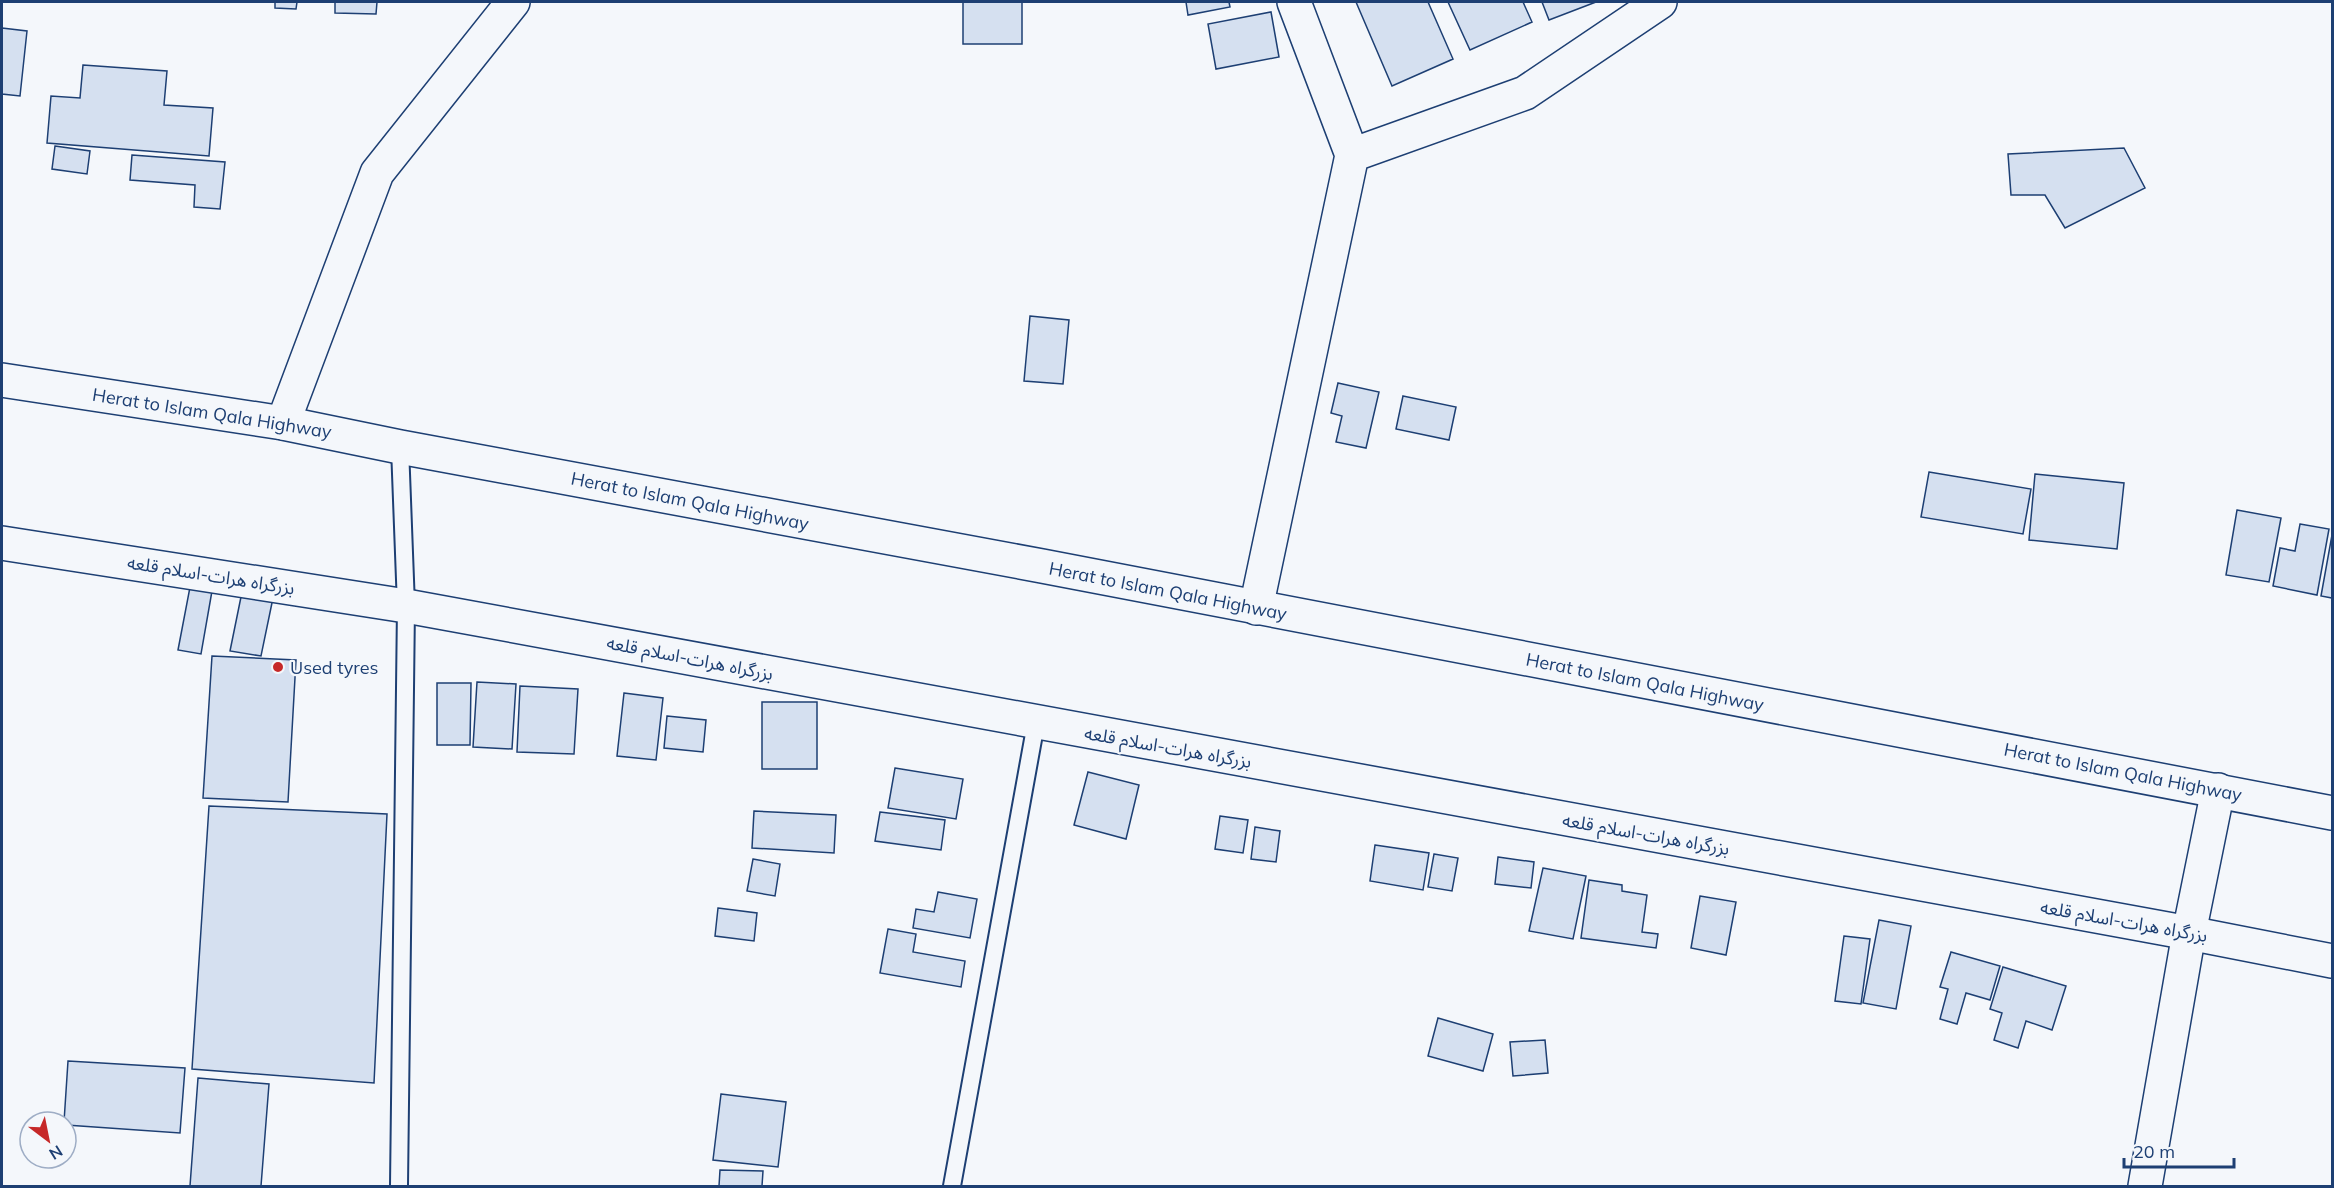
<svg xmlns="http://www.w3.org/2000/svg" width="2334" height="1188" font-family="Mulish,'Noto Sans Arabic',sans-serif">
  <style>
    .building { fill: #d5e0f0; stroke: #1d3f73; stroke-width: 1.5 }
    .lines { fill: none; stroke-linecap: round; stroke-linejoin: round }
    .lane-casing { stroke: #1d3f73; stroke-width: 20 }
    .street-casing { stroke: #1d3f73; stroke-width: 36 }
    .highway-casing { stroke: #1d3f73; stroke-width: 36 }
    .lane { stroke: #f4f7fb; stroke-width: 16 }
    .street { stroke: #f4f7fb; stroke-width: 33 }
    .highway { stroke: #f4f7fb; stroke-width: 33 }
    .poi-dot { fill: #c62828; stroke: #f4f7fb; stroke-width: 2 }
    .labels { text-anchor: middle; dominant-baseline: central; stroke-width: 4.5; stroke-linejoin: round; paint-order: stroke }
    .street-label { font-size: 18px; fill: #1d3f73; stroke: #f4f7fb }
    .poi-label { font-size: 18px; fill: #1d3f73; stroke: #f4f7fb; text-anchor: start }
  </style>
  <rect width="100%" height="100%" fill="#f4f7fb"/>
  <!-- building -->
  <path class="building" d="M275,2h22l-1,7 -21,-1z
    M335,2h42l-1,12 -41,-1z
    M963,2h59v42h-59z
    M1186,2h43l1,5 -42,8z
    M1356,2h72l25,57 -61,27z
    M1448,2h75l9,20 -62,28z
    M1542,2h54l-47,18z
    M1271,12l8,45 -63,12 -8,-45z
    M2,28l25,3 -7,65 -18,-2z
    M83,65l84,6 -3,34 49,3 -4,48 -162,-13 4,-47 29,2z
    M55,146l35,5 -3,23 -35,-5z
    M2124,148l21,40 -80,40 -20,-33h-34l-3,-41z
    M132,155l93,7 -5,47 -26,-2 1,-22 -65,-5z
    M1030,316l39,4 -6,64 -39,-3z
    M1338,383l41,9 -13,56 -30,-6 6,-26 -11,-3z
    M1403,396l53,11 -7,33 -53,-11z
    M1929,472l102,17 -8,45 -102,-17z
    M2035,474l89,9 -7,66 -88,-9z
    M2237,510l44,8 -12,64 -43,-7z
    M2300,524l29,5 -12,66 -44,-9 7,-38 15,3z
    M2332,535v63l-11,-2z
    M190,587l22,4 -11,63 -23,-4z
    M242,592l31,6 -12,58 -31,-5z
    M212,656l84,4 -8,142 -85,-4z
    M477,682l39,2 -4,65 -39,-2z
    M437,683h34l-1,62h-33z
    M520,686l58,3 -4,65 -57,-2z
    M624,693l39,5 -7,62 -39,-4z
    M762,702h55v67h-55z
    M667,716l39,4 -3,32 -39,-4z
    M895,768l68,11 -7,40 -68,-11z
    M1088,772l51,13 -13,54 -52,-14z
    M209,806l178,8 -13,269 -182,-14z
    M754,811l82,4 -2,38 -82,-5z
    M880,812l65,8 -4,30 -66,-9z
    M1220,816l28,4 -5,33 -28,-4z
    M1255,827l25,4 -4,31 -25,-3z
    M1375,845l54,8 -6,37 -53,-9z
    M1434,854l24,4 -6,33 -24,-4z
    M1498,857l36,5 -3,26 -36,-4z
    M753,859l27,5 -5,32 -28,-5z
    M1543,868l43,8 -13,63 -44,-8z
    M1589,880l33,5v6l25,4 -5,37 16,2 -2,14 -75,-10z
    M938,892l39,7 -7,39 -57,-10 3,-19 18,3z
    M1700,896l36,6 -10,53 -35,-7z
    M718,908l39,5 -3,28 -39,-5z
    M1879,920l32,6 -15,83 -33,-6z
    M888,929l28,5 -3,18 52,9 -4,26 -81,-14z
    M1844,936l26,3 -9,65 -26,-3z
    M1951,952l49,14 -10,34 -24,-7 -9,31 -17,-5 8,-30 -8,-2z
    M2003,967l63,19 -14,44 -26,-9 -8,27 -24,-8 8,-27 -12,-4z
    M1438,1018l55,16 -10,37 -55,-15z
    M1545,1040l3,33 -35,3 -3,-34z
    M68,1061l117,7 -5,65 -114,-8 -2,-3z
    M198,1078l71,6 -8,102h-71z
    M721,1094l65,8 -8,65 -65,-7z
    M720,1170l43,1 -1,15h-43z"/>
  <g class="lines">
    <!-- lane casing -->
    <g class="lane-casing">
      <path id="lane" d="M399,1186l7,-580 -6,-159
        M952,1186l84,-463"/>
    </g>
    <!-- street casing -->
    <g class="street-casing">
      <path id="street" d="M1352,155l173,-62 135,-91
        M283,423l94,-250 136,-171
        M1256,608l96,-453 -58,-153
        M2145,1186l44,-253 29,-143"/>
    </g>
    <!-- highway casing -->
    <g class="highway-casing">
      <path id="highway" d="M2,380l281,43 117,24 642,119 1290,247
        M2,543l404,63 1783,327 143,28"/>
    </g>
    <!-- lane -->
    <use href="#lane" class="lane"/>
    <!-- street -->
    <use href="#street" class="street"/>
    <!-- highway -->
    <use href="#highway" class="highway"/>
  </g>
  <!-- markers -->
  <circle class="poi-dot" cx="278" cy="667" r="6"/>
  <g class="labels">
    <!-- street labels -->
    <g class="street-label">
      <text transform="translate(212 413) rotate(9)">Herat to Islam Qala Highway</text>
      <text transform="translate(690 501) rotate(11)">Herat to Islam Qala Highway</text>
      <text transform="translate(211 575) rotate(9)">بزرگراه هرات-اسلام قلعه</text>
      <text transform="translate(1168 591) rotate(11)">Herat to Islam Qala Highway</text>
      <text transform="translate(690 658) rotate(11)">بزرگراه هرات-اسلام قلعه</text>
      <text transform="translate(1645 682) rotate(11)">Herat to Islam Qala Highway</text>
      <text transform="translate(1168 747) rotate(10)">بزرگراه هرات-اسلام قلعه</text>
      <text transform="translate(2123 772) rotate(11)">Herat to Islam Qala Highway</text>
      <text transform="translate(1646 834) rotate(10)">بزرگراه هرات-اسلام قلعه</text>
      <text transform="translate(2124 921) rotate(10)">بزرگراه هرات-اسلام قلعه</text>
    </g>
    <!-- poi labels -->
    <g class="poi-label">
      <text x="290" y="667">Used tyres</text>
    </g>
  </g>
  <!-- border -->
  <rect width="2334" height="1188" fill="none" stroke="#1d3f73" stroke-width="6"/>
  <!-- north arrow -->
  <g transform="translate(48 1140) rotate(148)"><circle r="28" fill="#f4f7fb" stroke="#9eadc5" stroke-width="1.5"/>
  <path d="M0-4.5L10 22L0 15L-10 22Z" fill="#c62828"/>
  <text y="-9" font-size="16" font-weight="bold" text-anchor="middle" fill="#1d3f73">N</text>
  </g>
  <!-- scale -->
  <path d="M2124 1158v9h110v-9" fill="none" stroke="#1d3f73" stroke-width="3"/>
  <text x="2133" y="1158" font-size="18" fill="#1d3f73" stroke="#f4f7fb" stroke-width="4.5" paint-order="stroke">20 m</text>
</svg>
